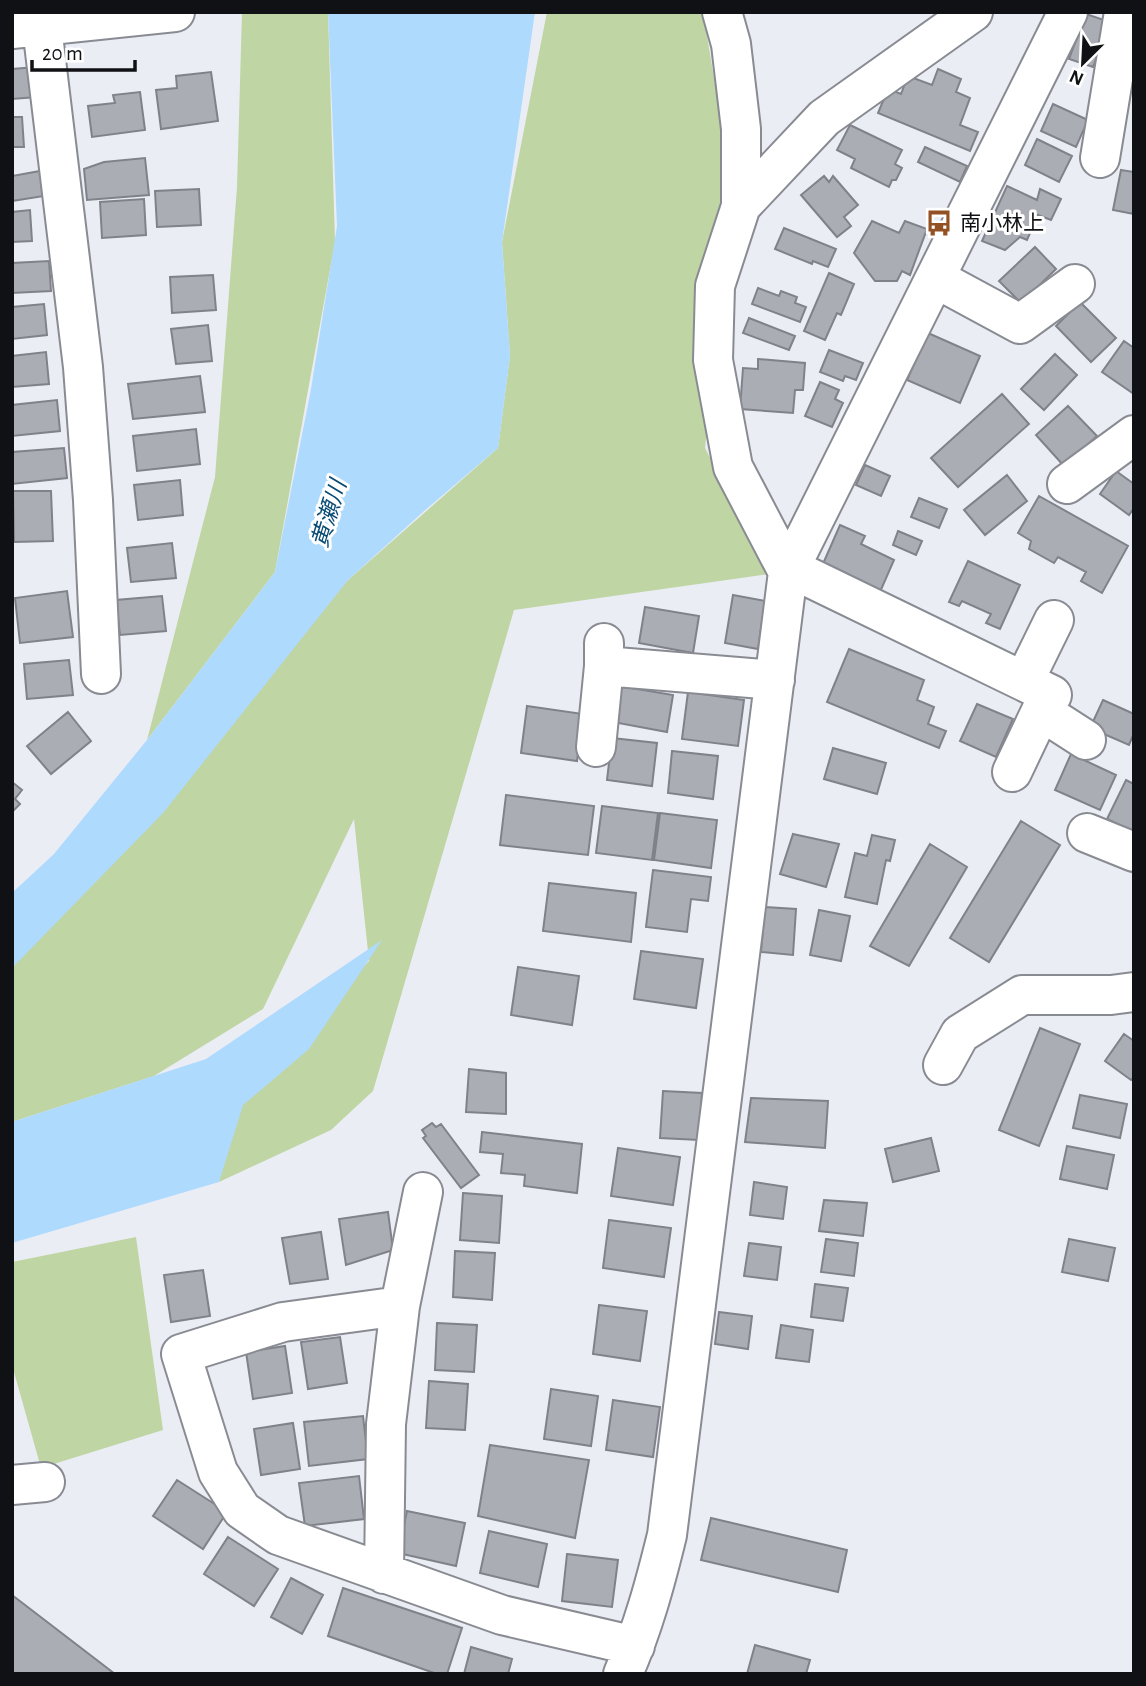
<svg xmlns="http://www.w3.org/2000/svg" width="1146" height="1686" font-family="'Alegreya Sans','Noto Sans JP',sans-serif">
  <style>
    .green { fill: #c0d5a4 }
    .water { fill: #aedafe }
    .building { fill: #abadb5; stroke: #808289; stroke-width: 2 }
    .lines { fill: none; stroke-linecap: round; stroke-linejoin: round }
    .minor-casing { stroke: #898b93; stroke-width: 42 }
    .minor { stroke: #fff; stroke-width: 38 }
    .labels { text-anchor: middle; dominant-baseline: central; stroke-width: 6; stroke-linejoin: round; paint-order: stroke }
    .poi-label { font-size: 21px; fill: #101114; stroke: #fff; text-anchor: start }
    .water-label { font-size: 23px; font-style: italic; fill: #094c75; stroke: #fff }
  </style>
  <rect width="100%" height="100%" fill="#ebedf5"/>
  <!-- green -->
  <path class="green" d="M242,12h86l7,230 -60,330 -128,168 68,-263 22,-290z
    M547,12h156l29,174 -27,262 64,126 -255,36 -141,481 -42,39 -112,52 6,-78 144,-143 -15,-142 -91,190 -109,67 -142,46v-154l336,-388 150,-132 12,-92 -8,-114z
    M136,1237l27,193 -122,38 -29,-103v-103z"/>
  <!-- water -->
  <path class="water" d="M328,12h207l-33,230 8,114 -12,92 -75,64 -75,68 -185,233 -151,155v-75l42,-39 93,-114 128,-168 36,-183 26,-163z
    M382,940l-73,109 -66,56 -24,77 -207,61v-121l194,-63z"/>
  <!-- building -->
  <path class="building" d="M1086,14l24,8 -17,45 -24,-8z
    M36,67l1,30 -25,2v-30z
    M938,69l23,10 -5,13 14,6 -10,27 18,7 -8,19 -92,-38 10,-24 13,5 7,-18 24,9z
    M211,72l7,49 -57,8 -5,-39 21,-2 -1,-12z
    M140,92l5,38 -53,7 -4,-31 27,-3 -2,-8z
    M1053,104l35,16 -12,27 -35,-16z
    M12,117h10l2,30h-12z
    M850,125l52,25 -7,14 7,4 -6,12h-4l-3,7 -38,-19 4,-9 -18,-9z
    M1037,139l35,17 -13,26 -34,-17z
    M925,147l42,19 -7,16 -42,-20z
    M145,158l4,37 -62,5 -3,-31 20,-7z
    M1121,170l13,2v42l-21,-4z
    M40,171l4,25 -32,5v-25z
    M824,176l5,6 4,-6 25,29 -14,12 7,9 -14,11 -36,-42z
    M1007,186l30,14 3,-11 21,10 -10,21 -13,-5 -11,25 -7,-3 -15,13 -23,-9z
    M199,189l2,36 -44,2 -2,-36z
    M144,199l2,36 -44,3 -2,-36z
    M30,210l2,31 -20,1v-30z
    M872,221l27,12 6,-12 22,8 -17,46 -8,-4 -5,10h-22l-21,-28z
    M784,228l52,21 -8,18 -15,-6 -1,3 -37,-15z
    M1035,247l21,22 -35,34 -22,-22z
    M49,261l2,30 -39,2v-30z
    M829,273l25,11 -13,31 -4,-2 -12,27 -21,-9z
    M213,275l3,35 -44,3 -2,-36z
    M758,288l21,8 2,-5 16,6 -2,6 11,4 -6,15 -48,-18z
    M1080,302l36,36 -25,24 -35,-36z
    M44,304l3,31 -35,4v-32z
    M749,318l46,18 -6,14 -46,-17z
    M208,325l4,36 -36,3 -5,-35z
    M928,333l52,23 -20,47 -53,-23z
    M1124,341l10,7v46l-32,-22z
    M829,350l34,13 -7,17 -11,-4 -2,5 -23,-9z
    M46,352l3,32 -37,3v-31z
    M1055,354l22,21 -33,35 -23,-21z
    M758,359l47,4 -2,27h-8l-2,23 -53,-4 3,-41 15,1z
    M200,376l5,36 -72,7 -5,-35z
    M820,382l19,8 -4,9 8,4 -11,24 -27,-11z
    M1002,394l27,30 -71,63 -27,-29z
    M57,400l3,31 -48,5v-31z
    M1068,406l29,30 -33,30 -28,-31z
    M196,429l4,35 -63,7 -4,-35z
    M64,448l3,30 -55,6v-32z
    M865,465l25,11 -9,20 -25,-11z
    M1116,471l18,13v24l-5,7 -29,-21z
    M1007,475l20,26 -42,34 -21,-25z
    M180,480l3,35 -45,5 -4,-35z
    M13,491h38l2,50 -39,1z
    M1039,496l89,50 -26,47 -21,-12 5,-9 -28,-15 -4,6 -25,-14 2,-8 -13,-8z
    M919,498l28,11 -8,19 -28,-11z
    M840,525l25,11 -4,8 33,16 -14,32 -58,-26z
    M898,531l24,10 -6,14 -23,-10z
    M172,543l4,35 -45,4 -4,-34z
    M968,561l52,24 -20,44 -14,-6 5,-9 -29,-13 -3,5 -10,-4z
    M67,591l6,46 -53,6 -5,-45z
    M733,595l32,6 -7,48 -33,-6z
    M162,596l4,35 -46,4 -4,-35z
    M645,607l54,9 -6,37 -54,-10z
    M849,649l75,31 -7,20 17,7 -6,17 18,7 -7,17 -112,-46z
    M69,660l4,35 -46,4 -3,-35z
    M619,686l54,9 -6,37 -54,-10z
    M688,692l56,8 -6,46 -56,-7z
    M1103,700l31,14v19l-5,12 -39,-17z
    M977,704l36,15 -17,38 -36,-16z
    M527,706l56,8 -6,47 -56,-8z
    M68,712l23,29 -40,33 -24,-28z
    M612,738l45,5 -5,43 -45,-6z
    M833,748l53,15 -9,31 -53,-15z
    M672,751l46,5 -5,43 -45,-6z
    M1071,754l45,21 -16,35 -45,-20z
    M1126,780l8,4v48l-27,-13z
    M12,782l10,8 -7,9 5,5 -8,8z
    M506,795l88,11 -6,49 -88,-10z
    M602,806l56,7 -6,47 -56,-7z
    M660,813l57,7 -6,48 -57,-8z
    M1021,821l39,24 -71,117 -39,-24z
    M793,834l46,10 -13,43 -46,-13z
    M872,835l23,5 -5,21 -4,-1 -9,44 -32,-7 10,-44 12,3z
    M930,844l37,23 -58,99 -39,-20z
    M653,870l58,7 -3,24 -17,-2 -4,33 -41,-5z
    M549,883l87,10 -5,49 -88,-11z
    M765,907l31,2 -3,46 -32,-3z
    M819,910l31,6 -9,45 -31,-6z
    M641,951l62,8 -7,49 -62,-9z
    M518,967l61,9 -7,49 -61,-10z
    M1040,1028l40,16 -41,102 -40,-16z
    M1124,1034l10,7v36l-3,3 -26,-19z
    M469,1069l37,4v41l-40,-2z
    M663,1091l39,2 -3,47 -39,-2z
    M1080,1095l47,9 -7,34 -47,-10z
    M751,1098l77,3 -3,47 -80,-6z
    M432,1123l4,4 5,-3 38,51 -18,13 -38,-50 3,-2 -4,-6z
    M482,1132l100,12 -5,49 -53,-7 1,-11 -24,-2 2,-19 -23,-2z
    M931,1138l8,33 -46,11 -8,-33z
    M1067,1146l47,9 -7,34 -47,-10z
    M618,1148l62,9 -7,48 -62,-9z
    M754,1182l33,5 -4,32 -33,-4z
    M463,1193l39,3 -3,47 -39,-3z
    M824,1200l43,3 -4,33 -44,-5z
    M388,1212l5,38 -47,15 -7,-46z
    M609,1220l62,8 -7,49 -61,-9z
    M321,1232l7,47 -38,5 -8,-46z
    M826,1239l32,4 -4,33 -33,-4z
    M1069,1239l46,9 -7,33 -46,-9z
    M749,1243l32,4 -4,33 -33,-4z
    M455,1251l40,2 -3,47 -39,-3z
    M203,1270l7,46 -39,6 -7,-47z
    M815,1284l33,4 -5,33 -32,-4z
    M599,1305l48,6 -7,50 -47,-7z
    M719,1312l33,4 -4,33 -33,-5z
    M437,1323l40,2 -3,47 -39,-2z
    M781,1325l32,5 -4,32 -33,-4z
    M340,1337l7,46 -39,6 -7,-47z
    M285,1346l7,47 -39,6 -7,-47z
    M429,1381l39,3 -3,46 -39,-2z
    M551,1389l47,7 -7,50 -47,-7z
    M613,1400l47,7 -7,50 -47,-7z
    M363,1416l5,43 -59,7 -5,-44z
    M293,1423l7,46 -39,6 -7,-46z
    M490,1445l99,15 -14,78 -97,-22z
    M359,1476l5,43 -59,7 -6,-43z
    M177,1480l50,32 -24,37 -50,-33z
    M407,1511l58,12 -9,43 -58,-13z
    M711,1518l136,32 -9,42 -137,-32z
    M489,1531l58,13 -9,43 -58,-14z
    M228,1537l50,32 -24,37 -50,-32z
    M567,1554l51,6 -6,47 -50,-6z
    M291,1578l32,17 -21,39 -31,-17z
    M343,1588l119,40 -15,46h-10l-109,-38z
    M12,1595l103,79h-103z
    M755,1645l55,15 -4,14h-59z
    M471,1647l41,12 -4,15h-44z"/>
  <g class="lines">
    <!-- minor casing -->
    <g class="minor-casing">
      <path id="minor" d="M722,12l9,32 10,85v77l-26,80 -2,74 20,107 55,105
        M42,27l41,340 10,133 8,174
        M12,29l163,-17
        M1100,158l24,-146
        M741,206l83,-88 149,-106
        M935,278l85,46 55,-40
        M1067,484l67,-49
        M790,568l262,127 -11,16 45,29
        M604,666l171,14
        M1024,681l30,-61
        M596,747l8,-81v-23
        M1012,772l29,-61
        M1087,833l47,19
        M943,1065l17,-31 62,-39h89l23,-3
        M400,1306l-117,16 -102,32 37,118 24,38 36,25 224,80 133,31
        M12,1485l33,-3
        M384,1574l2,-150 14,-118 23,-114
        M623,1674c20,-46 32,-90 44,-139l121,-963 280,-560"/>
    </g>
    <!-- minor -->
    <use href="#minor" class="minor"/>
  </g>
  <!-- icons -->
  <defs>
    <g id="bus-bare" transform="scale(2.1)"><path d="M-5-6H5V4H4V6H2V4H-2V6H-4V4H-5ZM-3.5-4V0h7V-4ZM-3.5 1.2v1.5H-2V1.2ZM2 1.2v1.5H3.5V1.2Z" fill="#935022" stroke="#fff" stroke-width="2.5" paint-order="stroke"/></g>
  </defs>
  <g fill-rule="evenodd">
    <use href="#bus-bare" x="939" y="223"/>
  </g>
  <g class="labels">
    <!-- poi labels -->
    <g class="poi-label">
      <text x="960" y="223">南小林上</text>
    </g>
    <!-- water labels -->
    <g class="water-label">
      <text transform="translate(330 514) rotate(-73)">黄瀬川</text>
    </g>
  </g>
  <!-- border -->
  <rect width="1146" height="1686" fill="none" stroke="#101114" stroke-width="28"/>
  <!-- north arrow -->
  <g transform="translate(1083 63) rotate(204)" stroke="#ffffff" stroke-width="5" paint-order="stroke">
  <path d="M0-5L12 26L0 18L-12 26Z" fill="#101114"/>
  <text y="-10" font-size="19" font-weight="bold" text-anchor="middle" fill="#101114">N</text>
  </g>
  <!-- scale -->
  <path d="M32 60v10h103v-10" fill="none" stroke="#101114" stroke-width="3.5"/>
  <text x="42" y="60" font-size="21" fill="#101114" stroke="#ffffff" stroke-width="5" paint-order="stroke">20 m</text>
</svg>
